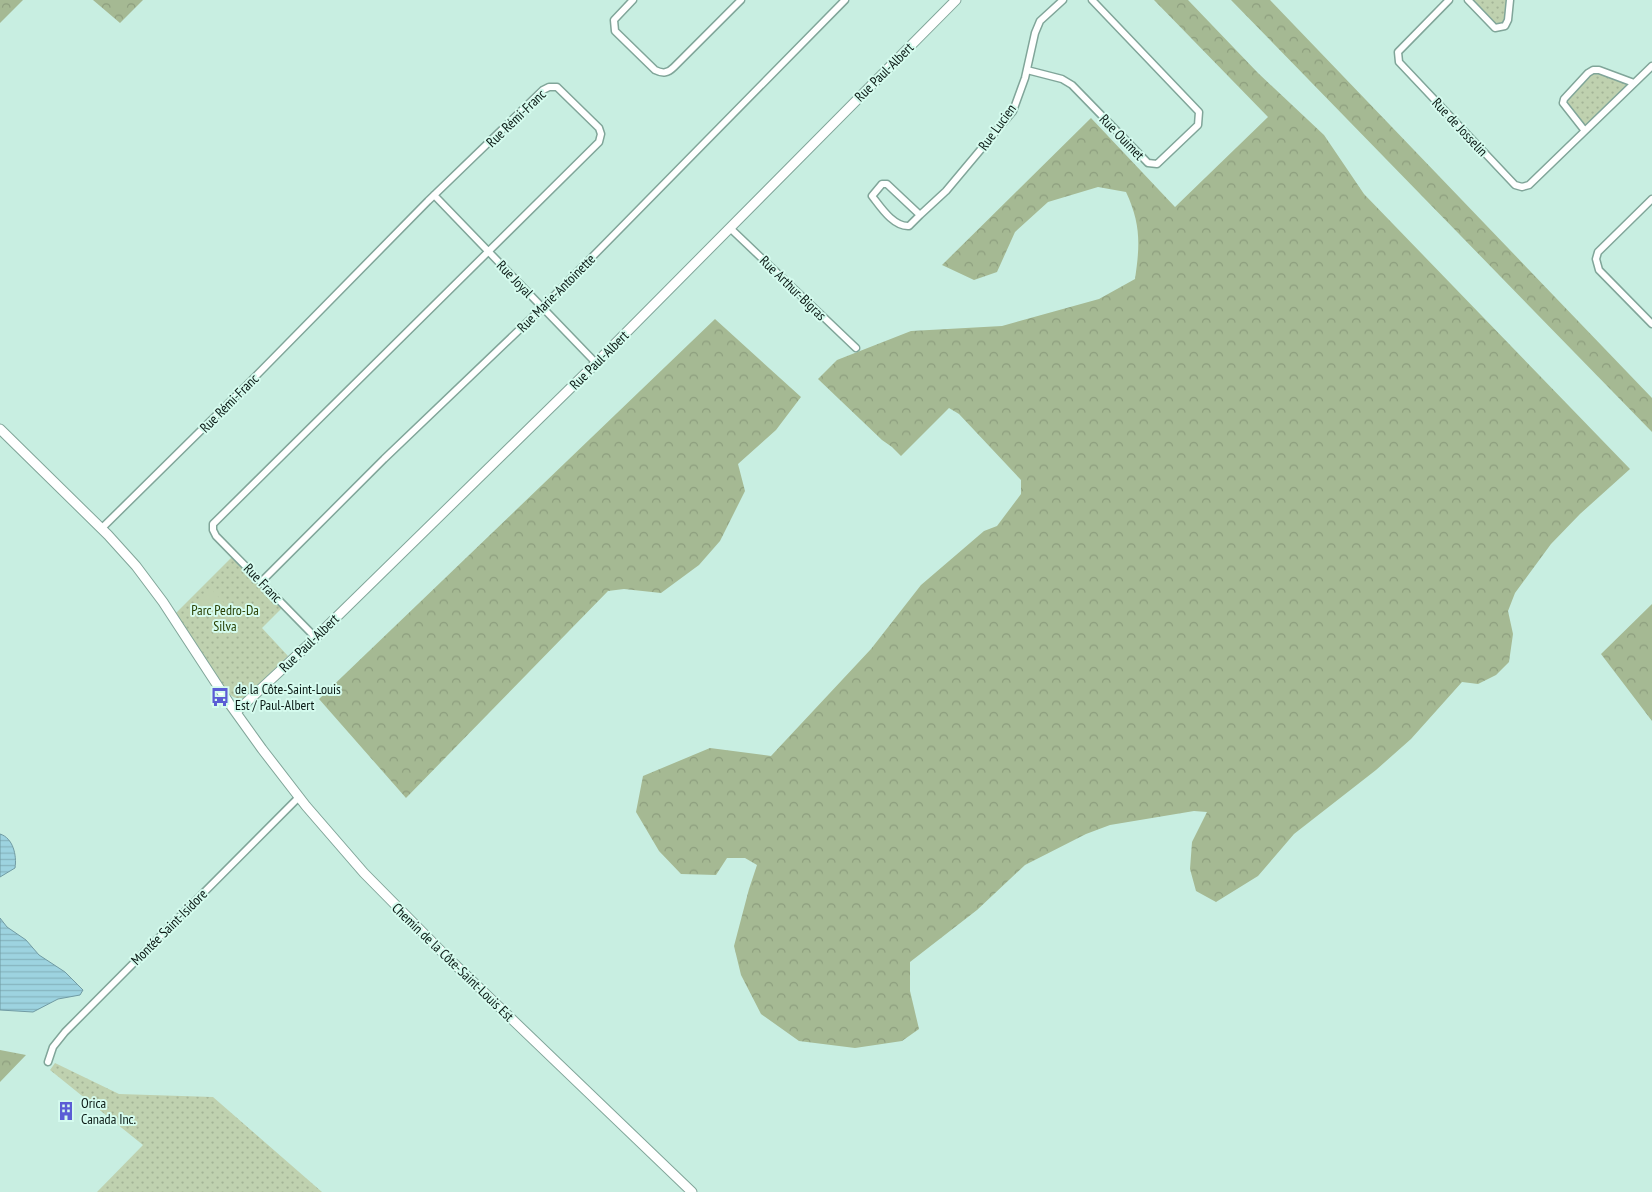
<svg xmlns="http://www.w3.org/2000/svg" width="1652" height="1192" font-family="'PT Sans Narrow',sans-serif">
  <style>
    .grass { fill: url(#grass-dots) }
    .forest { fill: url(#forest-crowns) }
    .pitch { fill: #bfd1af }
    .water { fill: url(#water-rules); stroke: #719ba3 }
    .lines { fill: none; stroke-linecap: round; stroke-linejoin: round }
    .street-casing { stroke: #80a599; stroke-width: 9 }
    .secondary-casing { stroke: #80a599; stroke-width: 11 }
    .street { stroke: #fff; stroke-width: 6 }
    .secondary { stroke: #fff; stroke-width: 9 }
    .labels { text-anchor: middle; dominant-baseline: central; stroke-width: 4; stroke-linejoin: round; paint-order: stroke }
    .street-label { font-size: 14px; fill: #0a1914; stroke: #d5fbee }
    .park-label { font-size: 14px; fill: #284004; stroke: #d5fbee }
    .poi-label { font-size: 14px; fill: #0a1914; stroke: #d5fbee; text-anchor: start }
  </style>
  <defs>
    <pattern id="grass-dots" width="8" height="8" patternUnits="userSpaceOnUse" patternTransform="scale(1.25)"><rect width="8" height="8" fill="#bfd1af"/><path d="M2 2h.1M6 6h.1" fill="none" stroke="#a3b396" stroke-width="1.8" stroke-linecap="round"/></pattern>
    <pattern id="forest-crowns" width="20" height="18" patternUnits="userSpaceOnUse" patternTransform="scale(1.25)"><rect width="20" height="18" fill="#a5b993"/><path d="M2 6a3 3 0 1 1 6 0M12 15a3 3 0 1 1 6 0" fill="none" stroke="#8d9e7e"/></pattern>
    <pattern id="water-rules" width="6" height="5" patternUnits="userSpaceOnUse" patternTransform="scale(1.25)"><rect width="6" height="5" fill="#9dd3e0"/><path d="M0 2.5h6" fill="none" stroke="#86b5bf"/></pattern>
  </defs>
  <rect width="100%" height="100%" fill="#c8eee1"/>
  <!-- grass -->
  <path class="grass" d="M1468,0h42l-5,26 -10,2z
    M1593,70l41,13 -49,48 -21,-32z
    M232,557l50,51 -20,20 26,28 -43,41c-6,3 -11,1 -16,-3l-53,-81z
    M55,1063l64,31 94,3 109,95h-225l46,-47 -93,-75z"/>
  <!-- forest -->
  <path class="forest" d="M0,0h23l-23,23z
    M93,0h50l-23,23z
    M1154,0h34l70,73 66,62 40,59 266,275 -50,45 -29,30 -36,49 -7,18 5,23 -4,28 -13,13 -18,9 -16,-2 -51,57 -35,31 -82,64 -36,42 -42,26 -20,-11 -6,-22 2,-27 15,-30 -13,-1 -84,14 -24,9 -61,31 -48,45 -67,52v29l9,38 -17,12 -47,7 -56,-7 -38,-27 -20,-39 -7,-29 15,-57 8,-24 -12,-7h-18l-11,17 -35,-1 -22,-23 -23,-39 7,-36 67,-28 61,8 100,-107 50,-64 63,-54 13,-5 24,-32v-14l-62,-66 -10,-6 -48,48 -9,-9 -10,-7 -64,-61 19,-19 74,-29 91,-5 97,-27 36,-20c5,-34 6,-55 -9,-87l-28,-5 -50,15 -33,30 -18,40 -23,8 -32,-15 149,-147 84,89 93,-90z
    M1231,0h39l382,398v34z
    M715,319l86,78 -25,33 -38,34 7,27 -25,50 -21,24 -38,28 -37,-4 -16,2 -202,207 -87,-99z
    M1652,604v117l-51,-67z
    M0,1050l26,5 -26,27z"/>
  <!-- pitch -->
  <path class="pitch" d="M212,590l29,31 -14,13 -29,-31z"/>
  <!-- water -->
  <path class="water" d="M0,834c13,4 17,21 15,34l-15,9z
    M0,918l7,9 19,13 13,15 26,17 18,18 -3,5 -22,4 -25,13 -33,-2z"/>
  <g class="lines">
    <!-- street casing -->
    <g class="street-casing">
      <path id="street" d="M633,0l-19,20 1,11 40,39c8,4 13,3 19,-3l67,-67
        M1449,0l-51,52 1,10 116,123 7,2 7,-2 123,-119
        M1468,0l27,28 10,-2 3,-6 2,-20
        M1027,70l35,9 10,6 76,78 9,1 41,-39 1,-13 -107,-112
        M1585,131l-22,-28 1,-4 24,-26 5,-3h6l35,13
        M434,195l162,168
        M1652,199l-54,53 -2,7 3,11 53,54
        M920,215l-11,11c-16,1 -29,-20 -37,-30l10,-12h5l33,31 26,-24 67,-80 12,-33 10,-45 5,-12 23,-21
        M730,228l126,120
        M102,528l143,-141 183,-186 115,-111 6,-3h8l42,41 2,6 -2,8 -386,382v6l3,6 99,101
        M261,582l123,-123 158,-151 303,-308
        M48,1062l5,-15 12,-15 234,-235"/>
    </g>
    <!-- secondary casing -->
    <g class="secondary-casing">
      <path id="secondary" d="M0,429l108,106 28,31 27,36 66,101 33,46 44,57 58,67 79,80 249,239
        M236,712l73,-68 282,-276 365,-368"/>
    </g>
    <!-- street -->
    <use href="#street" class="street"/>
    <!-- secondary -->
    <use href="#secondary" class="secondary"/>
  </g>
  <!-- icons -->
  <defs>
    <g id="bus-bare" transform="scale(1.5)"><path d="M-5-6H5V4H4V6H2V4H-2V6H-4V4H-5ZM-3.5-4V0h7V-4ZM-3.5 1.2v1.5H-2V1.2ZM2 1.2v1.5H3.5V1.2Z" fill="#5b5dd5" stroke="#d5fbee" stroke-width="2.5" paint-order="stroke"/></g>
    <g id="building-bare" transform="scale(1.5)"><path d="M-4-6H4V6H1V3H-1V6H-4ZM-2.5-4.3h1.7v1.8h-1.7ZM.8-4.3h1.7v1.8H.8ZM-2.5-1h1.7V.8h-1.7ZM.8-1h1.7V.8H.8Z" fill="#5b5dd5" stroke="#d5fbee" stroke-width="2.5" paint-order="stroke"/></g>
  </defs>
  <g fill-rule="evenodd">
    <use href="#bus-bare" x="220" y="697"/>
    <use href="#building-bare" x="66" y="1111"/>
  </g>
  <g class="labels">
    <!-- street labels -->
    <g class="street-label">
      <text transform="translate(884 72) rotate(-45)">Rue Paul-Albert</text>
      <text transform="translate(516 118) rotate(-44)">Rue Rémi-Franc</text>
      <text transform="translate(997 127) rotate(-54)">Rue Lucien</text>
      <text transform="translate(1460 127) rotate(47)">Rue de Josselin</text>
      <text transform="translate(1122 137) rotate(46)">Rue Ouimet</text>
      <text transform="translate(515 279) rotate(46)">Rue Joyal</text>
      <text transform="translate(793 288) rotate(44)">Rue Arthur-Bigras</text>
      <text transform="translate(556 293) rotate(-45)">Rue Marie-Antoinette</text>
      <text transform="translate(599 360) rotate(-45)">Rue Paul-Albert</text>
      <text transform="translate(229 403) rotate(-45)">Rue Rémi-Franc</text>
      <text transform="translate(263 583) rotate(46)">Rue Franc</text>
      <text transform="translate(309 643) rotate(-44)">Rue Paul-Albert</text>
      <text transform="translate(169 927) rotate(-45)">Montée Saint-Isidore</text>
      <text transform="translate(453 962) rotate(44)">Chemin de la Côte-Saint-Louis Est</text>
    </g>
    <!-- park labels -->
    <g class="park-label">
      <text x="225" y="610">Parc Pedro-Da<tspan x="225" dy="16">Silva</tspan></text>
    </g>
    <!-- poi labels -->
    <g class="poi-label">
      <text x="235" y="689">de la Côte-Saint-Louis<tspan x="235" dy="16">Est / Paul-Albert</tspan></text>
      <text x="81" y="1103">Orica<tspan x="81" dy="16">Canada Inc.</tspan></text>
    </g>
  </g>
</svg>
